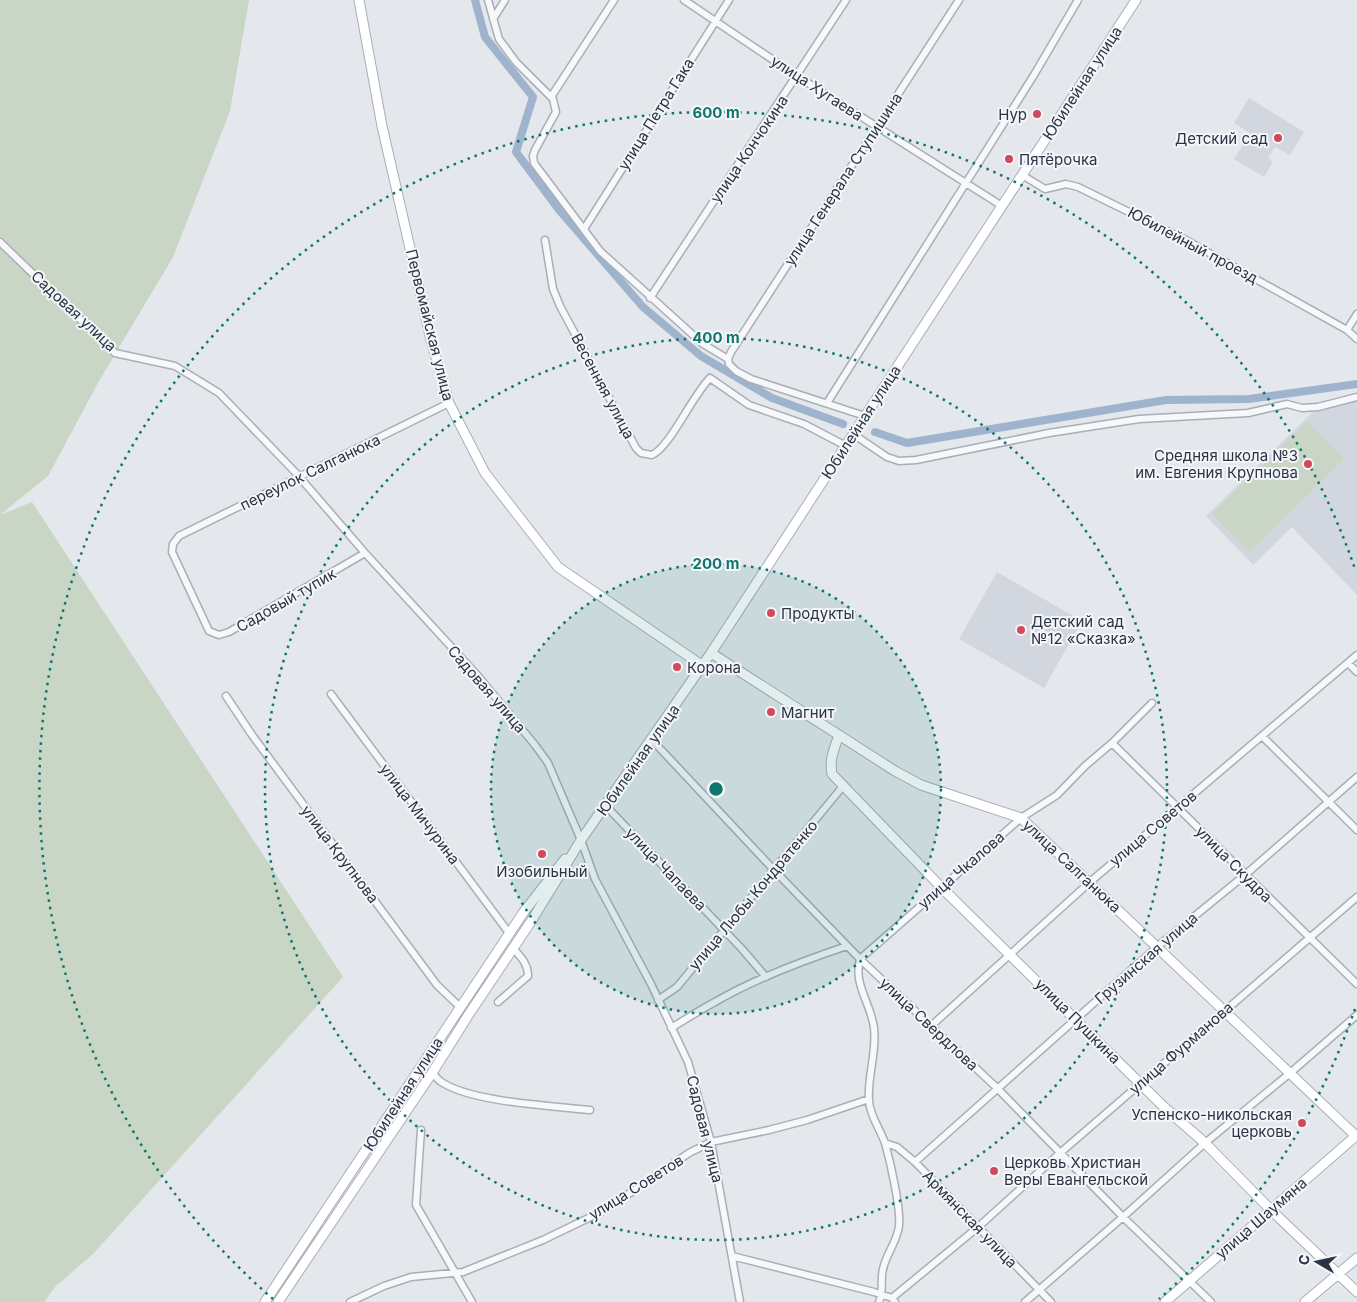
<svg xmlns="http://www.w3.org/2000/svg" width="1357" height="1302" font-family="Inter,sans-serif">
  <style>
    .built { fill: #d2d6de }
    .green { fill: #c9d6c5 }
    .lines { fill: none; stroke-linecap: round; stroke-linejoin: round }
    .canal { stroke: #9fb4cc; stroke-width: 8 }
    .street-casing { stroke: #a9aeb7; stroke-width: 9 }
    .secondary-casing { stroke: #a9aeb7; stroke-width: 11 }
    .street { stroke: #f7f8fa; stroke-width: 6 }
    .secondary { stroke: #fff; stroke-width: 9 }
    .ring { fill: none; stroke: #0f766e; stroke-width: 2.5; stroke-dasharray: 2.5 5 }
    .poi-dot { fill: #d1495b; stroke: #f4f6f9; stroke-width: 2 }
    .labels { text-anchor: middle; dominant-baseline: central; stroke-width: 4; stroke-linejoin: round; paint-order: stroke }
    .street-label { font-size: 15px; fill: #2b3445; stroke: #f4f6f9 }
    .poi-label { font-size: 15px; fill: #2b3445; stroke: #f4f6f9; text-anchor: start }
    .centre { fill: #0f766e; stroke: #f4f6f9; stroke-width: 2.5 }
    .ring-label { font-size: 15px; text-anchor: middle; font-weight: bold; fill: #0f766e; stroke: #f4f6f9; stroke-width: 4; stroke-linejoin: round; paint-order: stroke }
  </style>
  <rect width="100%" height="100%" fill="#e4e7ec"/>
  <!-- built -->
  <path class="built" d="M1249,98l55,34 -14,23 -15,-8 -7,11 5,4 -9,15 -30,-18 12,-19 6,3 4,-6 -22,-14z
    M1357,402v193l-65,-68 -39,38 -47,-49 108,-105z
    M997,572l85,49 -38,67 -85,-49z"/>
  <!-- green -->
  <path class="green" d="M0,0h249l-19,111 -57,146 -74,124 -51,95 -48,39z
    M1307,422l37,37 -95,93 -37,-38z
    M32,502l311,475 -250,277 -37,32 -12,16h-44v-787z"/>
  <g class="lines">
    <!-- canal -->
    <path class="canal" d="M475,0l10,37 48,60 -17,55 44,59 83,96 58,49 71,42 71,26
      M875,432l32,11 259,-43 83,-1 108,-15"/>
    <!-- street casing -->
    <g class="street-casing">
      <path id="street" d="M488,0l11,39 17,23 37,37 3,13 -21,38 -2,6 1,7 66,88 103,93 25,15 1,5 7,7 15,8 114,37
        M684,0l113,76 205,130
        M493,19l12,-19
        M551,97l63,-97
        M1022,175l23,14 21,-5 12,3 108,53 161,90 10,9
        M584,229l145,-229
        M545,240l8,49 7,17 76,142 5,5 11,2c18,-8 40,-59 58,-77l39,27 55,19 42,22
        M0,242l115,111 60,13 44,27 77,80 69,80 113,123 57,69 13,18 33,77 14,39 56,105 37,78 23,80 29,160
        M650,298l196,-298
        M1347,330l10,-16
        M728,359l3,-7 228,-352
        M827,403l207,-328 44,-75
        M853,434l34,23 12,4 17,-1 133,-27 90,-14 109,-6 39,-9 15,4 16,-1 39,-10
        M365,553l-136,79 -10,3 -10,-4 -37,-79 1,-8 6,-8 270,-133
        M1348,663l9,9
        M331,694l178,239
        M226,696l26,39 185,250 23,22
        M1262,736l95,94
        M652,740l122,130 86,89 137,129 126,129 88,85
        M1112,743l245,241
        M606,806l136,143 24,28
        M658,1000l19,-13 167,-202
        M498,1002l30,-26c0,-12 -7,-19 -15,-28
        M931,1026l159,-144 267,-227
        M671,1028c15,-9 29,-18 44,-26 41,-24 87,-41 132,-56
        M432,1073c3,2 5,6 8,8 28,21 113,25 150,29
        M421,1130l-5,75 56,97
        M885,1143l12,4 18,15 136,140
        M915,1162l243,-216 87,-71 112,-98
        M732,1256l142,36 18,6 3,4
        M892,1298l85,-70 83,-75 297,-256
        M350,1302l34,-16 27,-9 52,-5 80,-32 62,-30 84,-57 22,-11 58,-12 38,-10 62,-21
        M879,1302c5,-11 1,-22 4,-33 3,-15 14,-27 16,-43 2,-18 -9,-65 -14,-83 -5,-14 -15,-27 -16,-42 -2,-24 8,-48 5,-73 -3,-25 -21,-43 -14,-69l161,-141 36,-23 28,-29 27,-23 40,-40
        M1025,1302l98,-85 82,-74 84,-69 68,-59"/>
    </g>
    <!-- secondary casing -->
    <g class="secondary-casing">
      <path id="secondary" d="M359,0l23,126 49,214 18,63 36,70 73,94 145,99
        M711,653l184,118 26,14 100,33 336,319
        M839,735c-5,14 -10,25 -7,39l109,113 223,220 41,36 66,67 86,82
        M265,1302l258,-389 42,-54
        M278,1302l154,-229 37,-59 63,-94 49,-80 130,-187 425,-653
        M1165,1302l192,-167
        M1305,1302l52,-44"/>
    </g>
    <!-- street -->
    <use href="#street" class="street"/>
    <!-- secondary -->
    <use href="#secondary" class="secondary"/>
  </g>
  <!-- distance rings -->
  <circle cx="716" cy="789" r="225" fill="#0f766e" fill-opacity=".12"/>
  <g class="ring">
    <circle cx="716" cy="789" r="225"/>
    <circle cx="716" cy="789" r="451"/>
    <path d="M1355 1009A676 676 0 0 1 1159 1299M273 1299A676 676 0 1 1 1355 569"/>
  </g>
  <!-- markers -->
  <g class="poi-dot">
    <circle cx="1037" cy="114" r="5"/>
    <circle cx="1278" cy="138" r="5"/>
    <circle cx="1009" cy="159" r="5"/>
    <circle cx="1308" cy="464" r="5"/>
    <circle cx="771" cy="613" r="5"/>
    <circle cx="1021" cy="630" r="5"/>
    <circle cx="677" cy="667" r="5"/>
    <circle cx="771" cy="712" r="5"/>
    <circle cx="542" cy="854" r="5"/>
    <circle cx="1302" cy="1123" r="5"/>
    <circle cx="994" cy="1171" r="5"/>
  </g>
  <g class="labels">
    <!-- street labels -->
    <g class="street-label">
      <text transform="translate(1082 83) rotate(-57)">Юбилейная улица</text>
      <text transform="translate(817 88) rotate(33)">улица Хугаева</text>
      <text transform="translate(656 114) rotate(-58)">улица Петра Гака</text>
      <text transform="translate(749 149) rotate(-56)">улица Кончокина</text>
      <text transform="translate(843 179) rotate(-57)">улица Генерала Ступишина</text>
      <text transform="translate(1193 245) rotate(28)">Юбилейный проезд</text>
      <text transform="translate(74 311) rotate(43)">Садовая улица</text>
      <text transform="translate(430 325) rotate(76)">Первомайская улица</text>
      <text transform="translate(603 386) rotate(62)">Весенняя улица</text>
      <text transform="translate(861 422) rotate(-57)">Юбилейная улица</text>
      <text transform="translate(310 472) rotate(-26)">переулок Салганюка</text>
      <text transform="translate(286 600) rotate(-30)">Садовый тупик</text>
      <text transform="translate(487 689) rotate(49)">Садовая улица</text>
      <text transform="translate(638 760) rotate(-55)">Юбилейная улица</text>
      <text transform="translate(420 814) rotate(53)">улица Мичурина</text>
      <text transform="translate(1153 828) rotate(-40)">улица Советов</text>
      <text transform="translate(340 854) rotate(53)">улица Крупнова</text>
      <text transform="translate(1234 864) rotate(45)">улица Скудра</text>
      <text transform="translate(1072 866) rotate(43)">улица Салганюка</text>
      <text transform="translate(666 869) rotate(46)">улица Чапаева</text>
      <text transform="translate(961 870) rotate(-41)">улица Чкалова</text>
      <text transform="translate(753 895) rotate(-50)">улица Любы Кондратенко</text>
      <text transform="translate(1146 958) rotate(-41)">Грузинская улица</text>
      <text transform="translate(1078 1021) rotate(45)">улица Пушкина</text>
      <text transform="translate(929 1024) rotate(43)">улица Свердлова</text>
      <text transform="translate(1181 1048) rotate(-41)">улица Фурманова</text>
      <text transform="translate(403 1094) rotate(-57)">Юбилейная улица</text>
      <text transform="translate(705 1129) rotate(76)">Садовая улица</text>
      <text transform="translate(636 1187) rotate(-32)">улица Советов</text>
      <text transform="translate(1261 1218) rotate(-41)">улица Шаумяна</text>
      <text transform="translate(970 1219) rotate(46)">Армянская улица</text>
    </g>
    <!-- poi labels -->
    <g class="poi-label">
      <text x="1027" y="114" text-anchor="end">Нур</text>
      <text x="1268" y="138" text-anchor="end">Детский сад</text>
      <text x="1019" y="159">Пятёрочка</text>
      <text x="1298" y="455" text-anchor="end">Средняя школа №3<tspan x="1298" dy="17">им. Евгения Крупнова</tspan></text>
      <text x="781" y="613">Продукты</text>
      <text x="1031" y="621">Детский сад<tspan x="1031" dy="17">№12 «Сказка»</tspan></text>
      <text x="687" y="667">Корона</text>
      <text x="781" y="712">Магнит</text>
      <text x="542" y="871" text-anchor="middle">Изобильный</text>
      <text x="1292" y="1114" text-anchor="end">Успенско-никольская<tspan x="1292" dy="17">церковь</tspan></text>
      <text x="1004" y="1162">Церковь Христиан<tspan x="1004" dy="17">Веры Евангельской</tspan></text>
    </g>
  </g>
  <circle cx="716" cy="789" r="8" class="centre"/>
  <g class="ring-label">
    <text x="716" y="118">600 m</text>
    <text x="716" y="343">400 m</text>
    <text x="716" y="569">200 m</text>
  </g>
  <!-- north arrow -->
  <g transform="translate(1317 1262) rotate(279)" stroke="#f4f6f9" stroke-width="4" paint-order="stroke">
  <path d="M0-4L9 19L0 12L-9 19Z" fill="#2b3445"/>
  <text y="-8" font-size="14" font-weight="bold" text-anchor="middle" fill="#2b3445">С</text>
  </g>
</svg>
